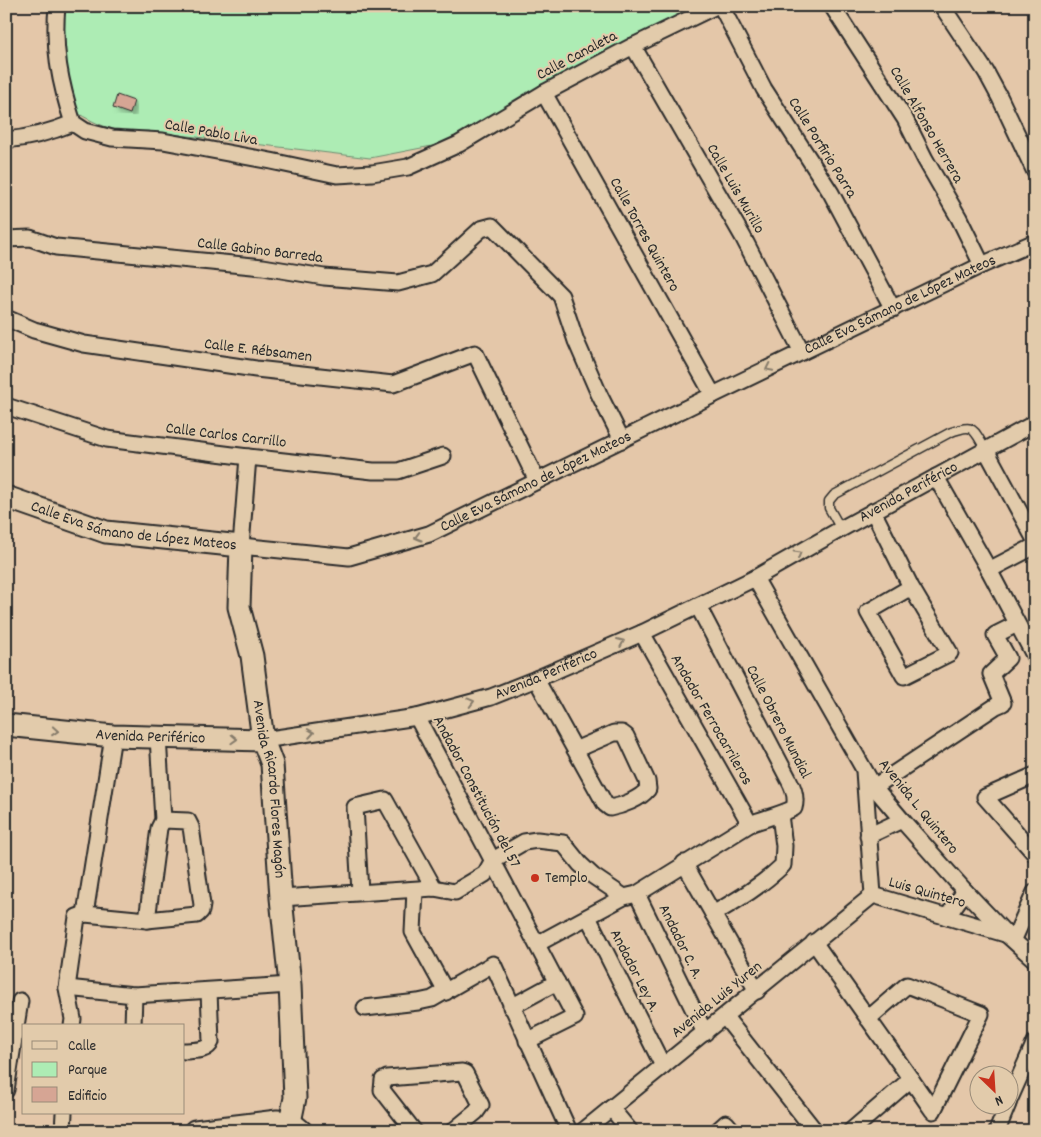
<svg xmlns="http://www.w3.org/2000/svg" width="1041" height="1137" font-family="Dekko,sans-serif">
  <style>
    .green { fill: #adecb4; stroke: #6c8c70 }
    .building { fill: #d6a594; stroke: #2b2b2b; filter: url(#shadow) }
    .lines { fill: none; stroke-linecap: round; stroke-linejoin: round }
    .lane-casing { stroke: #2b2b2b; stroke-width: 11 }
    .street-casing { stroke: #2b2b2b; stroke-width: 19 }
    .secondary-casing { stroke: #2b2b2b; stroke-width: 25 }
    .lane { stroke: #e2cbab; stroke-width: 8 }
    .street { stroke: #e2cbab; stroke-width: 15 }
    .secondary { stroke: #e2cbab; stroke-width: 21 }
    .oneway { stroke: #867b6b }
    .poi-dot { fill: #c8321e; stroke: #e2cbab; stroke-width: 2 }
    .labels { text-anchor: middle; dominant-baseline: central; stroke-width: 4; stroke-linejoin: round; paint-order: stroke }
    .street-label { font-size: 16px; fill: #2b2b2b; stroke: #e2cbab }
    .poi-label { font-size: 16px; fill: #2b2b2b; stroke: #e2cbab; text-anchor: start }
  </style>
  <defs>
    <filter id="shadow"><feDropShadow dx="4.5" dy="4.5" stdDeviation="2.5" flood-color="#0004"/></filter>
  </defs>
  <rect width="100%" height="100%" fill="#e4c7a9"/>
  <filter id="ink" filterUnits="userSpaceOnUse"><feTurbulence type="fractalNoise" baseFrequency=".02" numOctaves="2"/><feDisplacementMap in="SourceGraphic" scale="10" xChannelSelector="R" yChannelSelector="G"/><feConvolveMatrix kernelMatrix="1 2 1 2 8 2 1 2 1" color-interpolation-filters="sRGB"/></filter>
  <g filter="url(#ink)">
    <!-- green -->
    <path class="green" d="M62,6h641l-176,88 -85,50 -72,14 -223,-27c-29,2 -43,-3 -68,-17 -11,-37 -19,-69 -17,-108z"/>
    <!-- building -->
    <path class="building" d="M117,95l17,6 -4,13 -17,-6z"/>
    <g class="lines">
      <!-- lane casing -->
      <g class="lane-casing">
        <path id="lane" d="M841,529l-12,-21v-7l5,-6 115,-62c26,-10 23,-5 37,17"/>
      </g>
      <!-- street casing -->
      <g class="street-casing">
        <g id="street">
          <path d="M57,6c-4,42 3,77 16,117l12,8 27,7 51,3 108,20 66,14 35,-2 36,-6 51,-23 85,-51 89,-47 83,-40"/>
          <path d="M721,6l43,83 67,104 62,116"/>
          <path d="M832,6l73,113 20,40 34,59 23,47"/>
          <path d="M942,6l44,66 14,26 35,74"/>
          <path d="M633,46l110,191 59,115"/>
          <path d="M544,93l169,302"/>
          <path d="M6,140c24,-2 45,-8 67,-17"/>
          <path d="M6,239l24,-1 26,9 207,20 61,10 74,6 34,-9 49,-45 11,-3 69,70 15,45 23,53 23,46"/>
          <path d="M6,318l28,12 50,14 172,25 137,15 82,-31 62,128"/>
          <path d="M6,406l101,33 141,18 125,14h25l45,-15"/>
          <path d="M986,450l49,90"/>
          <path id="s1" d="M248,457l-7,89 108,11 80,-23 284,-139 269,-130 53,-23"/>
          <path d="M936,477l53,93 46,87"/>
          <path d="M873,511l38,76 39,66 -46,23 -36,-64 43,-25"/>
          <path d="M989,570l46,-24"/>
          <path d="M755,578l119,209 28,33 63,71 41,43 29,26"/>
          <path d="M642,633l108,191"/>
          <path d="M536,679l69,125 5,4c12,-2 30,-9 38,-19l-1,-8 -21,-45 -4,-3h-8l-39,17"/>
          <path d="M417,717l158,300 -48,24"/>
          <path id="s2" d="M263,740l154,-23 74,-20 45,-18 106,-46 113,-55 86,-49 194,-106"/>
          <path d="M864,771l9,124 132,39"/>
          <path d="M1035,775l-50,22 50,57"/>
          <path d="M874,787l122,-81 7,-3 -12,-29 17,-16 -13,-23 22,-11"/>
          <path d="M868,836l34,-16"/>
          <path d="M684,863l73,128"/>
          <path d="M415,890l-2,42 33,60"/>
          <path d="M360,892l-5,-85 30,-7 49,88"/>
          <path d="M637,894l68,139"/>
          <path d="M281,898l153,-10 21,4 30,-18 8,-14 31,-18 13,-2 26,3 17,21 13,12 31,21"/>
          <path d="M85,914l28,-178"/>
          <path d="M713,914c26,-15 48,-28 70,-49l1,-19 -4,-31"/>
          <path d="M588,917l75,149"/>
          <path d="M947,917l18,-26"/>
          <path d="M147,920l12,-92 4,-8 -5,-83"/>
          <path d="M1014,939l21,-47"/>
          <path d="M814,942c39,56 80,112 119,169l48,-97 -74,-29 -39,34"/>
          <path d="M537,944l87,-47 13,-3 113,-70c15,-6 30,-9 44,-16 3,-10 0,-19 -5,-28l-91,-174"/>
          <path d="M67,988l67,7 156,-10"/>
          <path d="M511,1007l46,-25"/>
          <path d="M365,1008l53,-6 14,-3 61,-35 76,167"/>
          <path d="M725,1017l90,114"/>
          <path d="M72,1026l1,-7 -6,-31 10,-71 8,-3 62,6 50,-5 4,-4 1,-6 -11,-78 -3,-6 -25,-1"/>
          <path d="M133,1026l1,-31"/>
          <path d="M184,1051c10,-1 23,1 27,-9l-2,-51"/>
          <path d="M6,1090l14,-89"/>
          <path d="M1008,1103l27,-61"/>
          <path d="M611,1108l19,23"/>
          <path d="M63,1131l1,-18"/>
          <path d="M414,1131l-32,-41 1,-10 4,-2 75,-6 3,1 16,32 -5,7 -23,19"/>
          <path d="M583,1131l290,-236"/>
          <path d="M717,1131l9,-8 7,8"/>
          <path d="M851,1131l60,-52"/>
          <path d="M997,1131l11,-27"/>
        </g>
      </g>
      <!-- secondary casing -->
      <g class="secondary-casing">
        <g id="secondary">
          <path id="s3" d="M6,497l100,35 135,14 -2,61 13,49 11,84 9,24 9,134 9,87 5,113 -5,24"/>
          <path id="s4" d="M6,725l107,11 150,4"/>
          <path d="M195,1131l82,-10 13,1 11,9"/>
        </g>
      </g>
      <!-- lane -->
      <use href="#lane" class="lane"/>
      <!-- street -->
      <use href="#street" class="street"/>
      <!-- secondary -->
      <use href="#secondary" class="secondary"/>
    </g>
    <!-- one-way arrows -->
    <defs><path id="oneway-chevron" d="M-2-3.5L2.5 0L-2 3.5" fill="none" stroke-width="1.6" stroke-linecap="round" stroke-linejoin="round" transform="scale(1.25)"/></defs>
    <g class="oneway">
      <use href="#oneway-chevron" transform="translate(769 368) rotate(154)"/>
      <use href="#oneway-chevron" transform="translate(418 537) rotate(164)"/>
      <use href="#oneway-chevron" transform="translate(798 554) rotate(-30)"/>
      <use href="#oneway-chevron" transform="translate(621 642) rotate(-23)"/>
      <use href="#oneway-chevron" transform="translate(471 702) rotate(-15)"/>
      <use href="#oneway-chevron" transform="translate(55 731) rotate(5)"/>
      <use href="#oneway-chevron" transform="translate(311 733) rotate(-9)"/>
      <use href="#oneway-chevron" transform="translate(234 739) rotate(2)"/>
    </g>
  </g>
  <!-- markers -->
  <circle class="poi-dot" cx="535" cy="878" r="5"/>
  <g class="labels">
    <!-- street labels -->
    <g class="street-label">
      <text transform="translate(577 56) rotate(-28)">Calle Canaleta</text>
      <text transform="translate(926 125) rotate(60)">Calle Alfonso Herrera</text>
      <text transform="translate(211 133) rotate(10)">Calle Pablo Liva</text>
      <text transform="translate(822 148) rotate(58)">Calle Porfirio Parra</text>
      <text transform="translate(735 189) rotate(60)">Calle Luis Murillo</text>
      <text transform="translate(644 235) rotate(61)">Calle Torres Quintero</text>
      <text transform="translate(260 251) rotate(7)">Calle Gabino Barreda</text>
      <text stroke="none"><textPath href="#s1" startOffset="805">Calle Eva Sámano de López Mateos</textPath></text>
      <text transform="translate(258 351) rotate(7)">Calle E. Rébsamen</text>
      <text transform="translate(226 436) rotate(7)">Calle Carlos Carrillo</text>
      <text stroke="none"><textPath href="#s1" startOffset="400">Calle Eva Sámano de López Mateos</textPath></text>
      <text stroke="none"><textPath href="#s2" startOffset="698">Avenida Periférico</textPath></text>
      <text stroke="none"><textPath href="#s3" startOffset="132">Calle Eva Sámano de López Mateos</textPath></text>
      <text stroke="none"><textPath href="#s2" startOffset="292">Avenida Periférico</textPath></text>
      <text transform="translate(711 720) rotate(60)">Andador Ferrocarrileros</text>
      <text transform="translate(778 722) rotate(63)">Calle Obrero Mundial</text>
      <text stroke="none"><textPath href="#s4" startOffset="145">Avenida Periférico</textPath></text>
      <text stroke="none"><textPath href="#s3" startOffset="488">Avenida Ricardo Flores Magón</textPath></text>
      <text transform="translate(476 792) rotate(62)">Andador Constitución del 57</text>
      <text transform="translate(918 807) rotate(51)">Avenida L. Quintero</text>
      <text transform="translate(927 893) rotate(16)">Luis Quintero</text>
      <text transform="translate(680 942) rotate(64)">Andador C. A.</text>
      <text transform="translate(634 971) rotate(63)">Andador Ley A.</text>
      <text transform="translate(717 1000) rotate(-39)">Avenida Luis Yuren</text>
    </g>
    <!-- poi labels -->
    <g class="poi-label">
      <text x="545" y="878">Templo</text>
    </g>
  </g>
  <!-- margin -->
  <rect width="1041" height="1137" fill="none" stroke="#e2cbab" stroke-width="25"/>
  <rect x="12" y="12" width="1016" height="1112" fill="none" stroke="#2b2b2b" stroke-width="2" filter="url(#ink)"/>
  <!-- legend -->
  <rect x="22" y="1024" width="162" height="90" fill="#e2cbab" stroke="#998b78"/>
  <rect x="32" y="1041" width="25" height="8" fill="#e2cbab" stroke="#998b78"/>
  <text x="68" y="1050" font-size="15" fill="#2b2b2b">Calle</text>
  <rect x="32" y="1062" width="25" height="15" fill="#adecb4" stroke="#998b78"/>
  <text x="68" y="1074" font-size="15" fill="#2b2b2b">Parque</text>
  <rect x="32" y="1087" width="25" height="15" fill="#d6a594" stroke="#998b78"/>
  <text x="68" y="1100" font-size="15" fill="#2b2b2b">Edificio</text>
  <!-- north arrow -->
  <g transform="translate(994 1090) rotate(155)"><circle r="24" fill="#e2cbab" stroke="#998b78"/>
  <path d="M0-4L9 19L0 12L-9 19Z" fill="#c8321e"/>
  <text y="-8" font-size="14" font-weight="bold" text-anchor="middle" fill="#2b2b2b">N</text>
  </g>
</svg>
